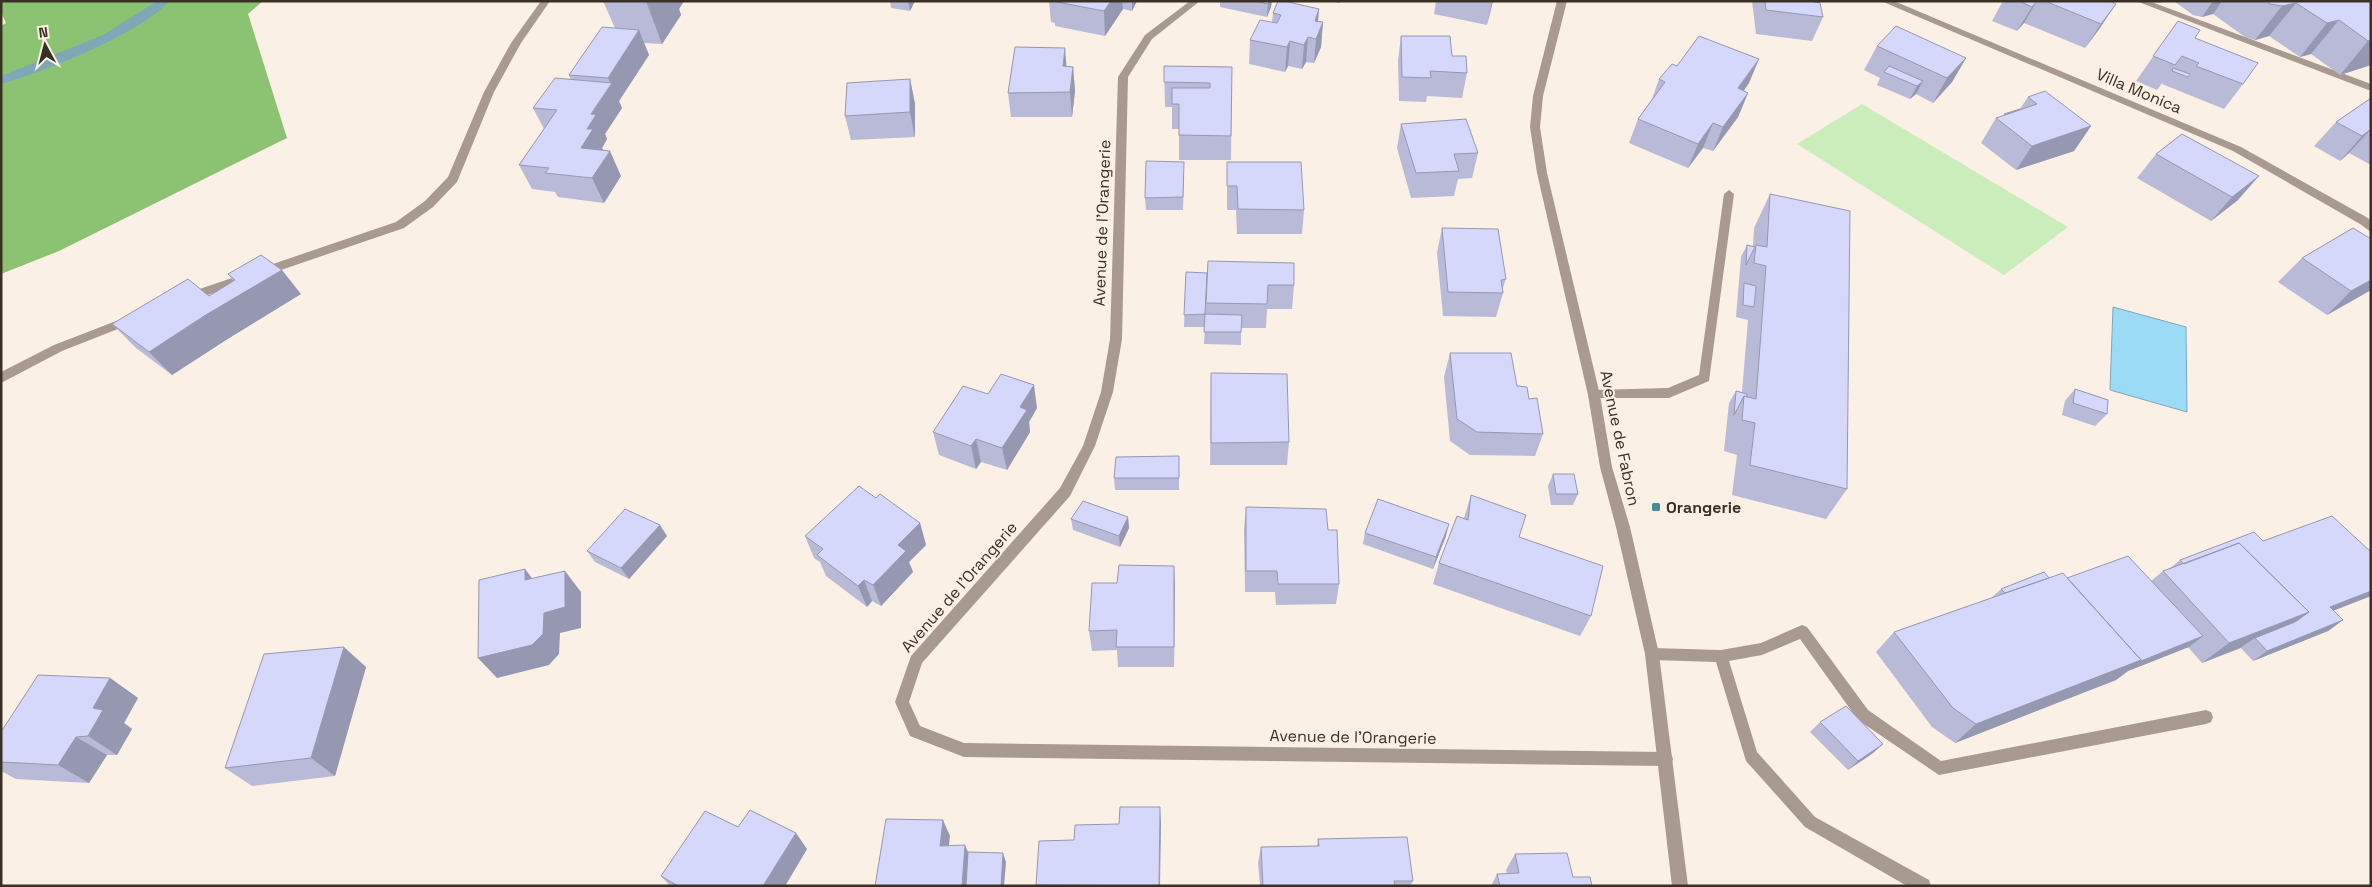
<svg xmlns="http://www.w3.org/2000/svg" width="2372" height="887" font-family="'Space Grotesk',sans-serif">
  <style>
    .green { fill: #cbedbc }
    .forest { fill: #8cc372 }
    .water { fill: #9cdbf6; stroke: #7fa8b7 }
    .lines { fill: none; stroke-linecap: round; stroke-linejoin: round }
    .stream { fill: #7fa8b7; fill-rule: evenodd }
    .service { fill: #a89a90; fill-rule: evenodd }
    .minor { fill: #a89a90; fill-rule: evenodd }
    .tertiary { fill: #a89a90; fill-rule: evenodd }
    .wall { fill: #b8bad8 }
    .shaded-wall { fill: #9697b0 }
    .building { fill: #d6d8fb; stroke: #9697b0 }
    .poi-dot { fill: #488b9b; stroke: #fbf0e5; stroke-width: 2 }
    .labels { text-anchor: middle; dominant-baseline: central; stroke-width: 4; stroke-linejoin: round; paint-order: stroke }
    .street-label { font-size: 16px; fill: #3b3025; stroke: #fbf0e5 }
    .poi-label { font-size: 16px; font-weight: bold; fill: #3b3025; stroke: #fbf0e5; text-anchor: start }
  </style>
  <rect width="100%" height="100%" fill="#fbf0e5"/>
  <!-- green -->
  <path class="green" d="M1862,104l206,123 -64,48 -207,-131z"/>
  <!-- forest -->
  <path class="forest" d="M1,1h262l-15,13 39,124 -228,113 -58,23v-248l5,-3 -5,-11z"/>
  <!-- water -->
  <path class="water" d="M2113,307l73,20 1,85 -77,-22z"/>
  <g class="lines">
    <!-- stream -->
    <path class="stream" d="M157,1h12c-27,32 -127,72 -168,83v-8l102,-41z"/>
    <!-- service -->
    <path class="service" d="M1729,190l5,4 -25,187 -40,17h-79l-2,-3 2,-3 4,-2 74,-2 31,-13 25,-181z
      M1802,625l5,2 61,83 73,51 265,-51 5,2 2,5 -2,5 -5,2 -267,51 -81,-55 -58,-81 -38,16 -33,6 28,91 58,65 114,63 2,6h-24l-102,-59 -59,-66 -30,-99 -64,-2 -5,-2 -2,-4 2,-4 5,-2 69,2 40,-7z"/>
    <!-- minor -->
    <path class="minor" d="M1190,1h10l-48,38 -24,38 -6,262 -9,53 -18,54 -25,50 -148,167 -13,39 11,24 44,17 702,9 5,2 2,5 -2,5 -5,2 -702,-9 -54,-21 -15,-34 16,-46 149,-168 23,-42 18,-54 9,-53 8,-262 27,-42z
      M1881,1h13l347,146 127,71 3,3v11l-11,-8 -127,-73z
      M2136,1h13l222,83v7z"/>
    <!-- tertiary -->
    <path class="tertiary" d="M541,1h9l-29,42 -27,49 -37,90 -24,25 -29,21 -211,72h-8l-2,-3 2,-3 211,-72 29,-21 23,-24 36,-85 27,-49z
      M1557,1h10l-24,95 -3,31 7,46 53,222 12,72 18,60 29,127 29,232h-16l-27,-232 -29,-127 -16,-60 -12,-72 -51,-222 -7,-46 3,-31z
      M129,316l6,4 -2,3 -71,28 -61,32v-11l53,-27z"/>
  </g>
  <!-- wall -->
  <path class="wall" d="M603,1h81l-5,8 2,6 -19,29 -18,-1 5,12 -30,46 3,7 -17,26 2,5 -5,9 19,28 -17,27 -46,-6 -3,-5 -23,-3 -13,-24 25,-36 -11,-21 38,-28 -2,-5 46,-47z
    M890,1h25l-5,10 -19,-3z
    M1049,1h88l-5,10 -9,-2 -18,27 -50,-10v-3l-4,-1z
    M1220,1h52l-1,6 -4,10 -47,-10z
    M1329,1h11v2z
    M1436,1h57l-6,24 -53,-11z
    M1752,1h58l13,16 -11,24 -56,-7z
    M2003,1h107l-10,27 -15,20 -61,-25 -7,8 -25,-10z
    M2147,1h21l-9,2z
    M2174,1h197v64l-31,10 -29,-21 -11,3 -31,-21 -14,4 -10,-3 -32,-23 -11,3 -9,-2z
    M1319,9l-1,12 5,1 -2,25 -7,16 -8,-1 -4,7 -14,-3 -3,6 -36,-8 1,-24 22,-18 1,-9z
    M2178,21l65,63 -19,25 -62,-25 1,-2 -6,8 -21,-9z
    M1401,36l51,20 15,17 -5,25 -35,-2 -1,6 -27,-1 -1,-41z
    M1877,46l89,12 -14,24 -19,21 -17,-9 -6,5 -33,-14 3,-7 -16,-8z
    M1067,66l6,1 2,24 -3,26h-61l-3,-24z
    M1164,66l68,1 -1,93h-52v-31h-7v-22h-7z
    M1677,66l72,17 -5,8 4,2 -10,24 -25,34 -10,-3 -15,20 -59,-25 9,-24 14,-20 7,-20z
    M910,79l5,25v33l-64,3 -6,-24z
    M2028,97l63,29 -17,25 -58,19 -35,-27 15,-25 7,-2 1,-2 16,-5z
    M2371,98v67l-22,-12 -9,8 -26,-15 22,-24z
    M1401,124l77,29 -6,25 -14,1 -4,17 -43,2 -14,-50z
    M2182,134l56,66 -27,21 -74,-43 19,-24z
    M1227,162l77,48 -2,24h-65l-1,-24h-9z
    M1184,175l-1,35h-37l-1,-12z
    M1770,194l77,295 -21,30 -94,-24 5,-40 -13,-4 5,-48 7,-12 6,1 6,-72 -12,-3 5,-60 6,-12 6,1 1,-18z
    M1442,228l64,51 -4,11 1,3 -7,24 -53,-1 -6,-63z
    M2371,239v51l-44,25 -49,-33 24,-24z
    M1186,272l108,13 -2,24h-25l-1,19h-25v17l-37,-1 1,-17h-21z
    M228,274l73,20 -75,46 -54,35 -36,-27 -24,-24 97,-28 24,-15z
    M1450,353l67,33 12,13 14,35 -8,22 -65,-1 -20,-14 -6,-64z
    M1211,373l78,69 -2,23h-77z
    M2075,389l32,25 -12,12 -33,-11 3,-14z
    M1037,408l-8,14 1,10 -23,38 -26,-8 -5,7 -37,-14 -6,-23z
    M1179,456v34h-64l-1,-12z
    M1553,474l25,20 -5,11h-22l-3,-19z
    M1471,495l48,42 72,79 -11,20 -147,-52 6,-21 25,-45z
    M876,498l44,25 6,22 -17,17 4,10 -32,34 -9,-5 -5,6 -41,-31 -6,-14 -6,-4 -9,-22z
    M1246,507l82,23 11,54 -3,20 -60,1 -1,-13h-30l-1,-63z
    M1128,517l1,11 -9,19 -47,-17 -2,-11z
    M1365,533l81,3 -13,33 -70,-25z
    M667,536l-38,43 -34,-17 -8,-11z
    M2263,541l108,11v44l-38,15 10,9 -15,11 -75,30 -12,-13 -39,15 -14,-16 -60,24 -12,9 -161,63 -23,-16 -56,-75 18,-20 97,-34 10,-9 48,-11h18l84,3 12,-10 6,-2 11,-9z
    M1174,566v101h-56l-1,-17 -25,1 -3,-20 28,-48z
    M366,667l-31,109 -83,10 -27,-18z
    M110,678l28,20 -14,25 8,6 -15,26h-10l-18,28 -73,-4 -15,-8v-39z
    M1820,722l63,22 -10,9 -25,17 -38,-38z
    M1318,839l95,42 -3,5h-150l-2,-23 3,-16 56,-1z
    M807,849l-22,37h-115l-9,-10z
    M1515,854l58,23 19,9h-101l6,-12h10l-1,-4z"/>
  <!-- shaded-wall -->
  <path class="shaded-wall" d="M646,1h38l-5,8 2,6 -19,29z
    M908,1h7l-5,10z
    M1111,1h11l1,8 -18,27 -1,-25z
    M1132,1h5l-5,10z
    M1269,1h3l-1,6 -4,10 1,-13z
    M1492,1h1l-6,24z
    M2037,1l-13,22 -7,8 15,-24z
    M2213,1h9l-9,13 -11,3z
    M2296,3l-27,33 -14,4 27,-34z
    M2116,4l-16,24 -15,20 16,-24z
    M1319,9l-2,24 -2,-12z
    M2344,20l-6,1 -27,33 -11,3 27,-34z
    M1323,22l-2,25 -7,16 2,-24z
    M639,30l10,25 -30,46 3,7 -17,26 2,5 -5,9 3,6 -24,-6 10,-34 20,-29 -3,-7z
    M1308,37l-2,25 -4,7 2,-24z
    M2371,40v25l-31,10 28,-34z
    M1290,41l-2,25 -3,6 2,-25z
    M1065,48l2,24 -4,-6z
    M1966,58l-14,24 -19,21 14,-25z
    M1759,59l-10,24 -22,29 11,-24z
    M1073,67l2,24 -3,26 -2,-25z
    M910,79l5,25v33l-5,-25z
    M1923,81l-7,13 -6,5 7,-13z
    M1748,93l-10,24 -25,34 10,-24z
    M1713,123l-10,25 -15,20 10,-24z
    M2091,126l-17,25 -58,19 16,-24z
    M2371,129l-22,24 -9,8 22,-25z
    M610,151l11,25 -17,27 -12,-25z
    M2259,176l-21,24 -27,21 21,-24z
    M282,270l19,24 -75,46 -54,35 -23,-23 70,-45z
    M2371,280v10l-44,25 24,-24z
    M1034,385l3,23 -8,14 1,10 -23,38 -5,-22 18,-41z
    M976,439l5,23 -5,7 -5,-23z
    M1128,517l1,11 -9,19 -1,-11z
    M920,523l6,22 -17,17 4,10 -32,34 -8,-21 25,-40z
    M1449,524l-3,12 -13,33 3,-12z
    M660,525l7,11 -38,43 -8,-11z
    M1174,566l1,21 -1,80z
    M525,569l16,21 -16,-10z
    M565,571l16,21v36l-21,5 -1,21 -10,11 -52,13 -19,-20 66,-45z
    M864,580l8,21 -5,6 -9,-21z
    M2371,591v5l-57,22 16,-11z
    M2309,612l-29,21 -25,5 -15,10 -38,15 27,-20z
    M2343,620l-15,11 -75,30 14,-10z
    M2203,636l-14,11 -61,24 -12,9 -161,63 21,-19z
    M344,647l22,20 -31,109 -24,-18z
    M110,678l28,20 -14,25 8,6 -15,26 -29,-19 5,-28z
    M76,737l31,18 -18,28 -31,-18z
    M1883,744l-10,9 -25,17 10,-9z
    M1160,807l1,17 -1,62h-1z
    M943,820l7,16 -3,26 -7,-16z
    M796,833l11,16 -22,37h-22z
    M965,845l7,16 -2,25h-8z
    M1003,853l3,9 -2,24h-3z"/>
  <!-- building -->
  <path class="building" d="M1052,1h59l-7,10z
    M1255,1h14l-1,3z
    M1278,1h6l35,8 -4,12 8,1 -7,17 -8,-2 -4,8 -14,-4 -3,6 -37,-7 10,-20 17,3 4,-8 -8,-2z
    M1765,1h45l10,2 3,14 -57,-7z
    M2019,1h18l-5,6z
    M2045,1h65l6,3 -15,20z
    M2267,1h104v39l-3,1 -29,-21 -12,3 -31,-20 -14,3 -12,-2z
    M2178,21l22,9 -5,8 63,25 -15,21 -47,-18 3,-3 -17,-7 -7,9 -22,-9z
    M1896,26l70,32 -19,20 -70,-32z
    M602,27l37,3 -31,48 -39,-3z
    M1401,36h49l2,20h14l1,17 -37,-2 1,7 -29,-1z
    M1699,36l60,23 -21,29 10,5 -25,34 -10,-4 -15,21 -60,-25 27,-37 -6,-3 13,-15 5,2z
    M1015,47l50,1 -2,18 10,1 -3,25 -62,1z
    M1164,66l68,1 -1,69 -52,-1v-31h-7v-16h38v-5l-46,-1z
    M1889,66l34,15 -6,5 -33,-14z
    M2173,68l17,6 -2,3 -16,-6z
    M555,78l57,5 -21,31 5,1 -9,14h6l-12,19 29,3 -18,27 -47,-5 4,-5 -30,-3 38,-55 -24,-2z
    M910,79v33l-65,4 2,-33z
    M2045,91l46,35 -59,20 -36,-28 41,-14 -9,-7z
    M2371,98v31l-9,7 -26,-14z
    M2020,109h1l-16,6 -1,-1z
    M1466,119l12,34 -24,1 5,17 -43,2 -15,-49z
    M2182,134l77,42 -27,21 -76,-43z
    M1146,161l38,1 -1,35 -38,1z
    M1227,162h74l3,48 -66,-1 -1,-23h-10z
    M1770,194l80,17 -3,278 -97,-24 5,-42 -13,-3 2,-24 12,3 10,-133 -12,-3 2,-18 11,2z
    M1442,228l56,1 8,50 -5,1 2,13 -55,-1z
    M2353,228l18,11v41l-20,11 -49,-33z
    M1747,245l8,2 -9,18z
    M261,255l21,15 -78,46 -55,36 -37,-28 76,-45 21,17 26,-16 -7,-6z
    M1208,261l86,2v22h-26l-1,19 -61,-1z
    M1186,272l21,1 -2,41 37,1 -1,17h-37l1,-18 -21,1z
    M1744,283l12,3 -2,21 -11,-2z
    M1450,353h61l6,33 10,1 2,12 8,-1 6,36 -66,-2 -20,-13z
    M1211,373l76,1 2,68 -78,1z
    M1001,374l33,11 -14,22 7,3 -25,38 -26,-9 -5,7 -38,-14 30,-46 25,8z
    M2075,389l33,11 -1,14 -34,-11z
    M1736,391l11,3v3l-3,-1 -10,19z
    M1179,456v22h-65l2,-21z
    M1553,474h21l4,20h-22z
    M859,486l17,12 4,-4 40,29 -22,22 8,6 -33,34 -9,-5 -6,6 -41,-31 6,-6 -18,-13z
    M1471,495l55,20 -7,22 84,29 -12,50 -152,-53 18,-47 11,4z
    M1378,499l71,25 -13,33 -71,-24z
    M1083,501l45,16 -9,19 -48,-17z
    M1246,507l80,2 2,21h9l2,54h-61l-1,-13h-31z
    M625,509l35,16 -39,43 -34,-17z
    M2332,516l39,36v39l-41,16 13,13 -76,31 -12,-13 40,-16 14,-10 -70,-69 -55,21 -4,-4 74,-28 9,9z
    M2239,543l70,69 -80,31 -66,-72z
    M2128,556l75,80 -62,25v-1l-74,-82z
    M1119,565l55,1v81h-58l1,-17 -28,1 3,-48h25z
    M525,569v11l40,-9v36l-21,6 -1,21 -11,11 -54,13 1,-78z
    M2044,572l5,6 -44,15 -4,-4z
    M2063,573l78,87 -165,64 -23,-16 -59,-76z
    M344,647l-33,111 -86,10 39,-114z
    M38,675l72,3 -17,30 10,2 -15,26 -12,1 -18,28 -57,-3v-30z
    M1846,706l37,38 -25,17 -38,-39z
    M1120,807h40l-1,79 -123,-1 3,-44 35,-1 1,-15 44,-1z
    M750,810l46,23 -33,53h-85l-17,-10 44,-65 33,16z
    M886,819l57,1 -3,26 25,-1 -3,41h-87z
    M1407,837l6,44h-19l1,5h-132l-2,-39 58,-1 -1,-7z
    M968,852l35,1 -2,33h-35z
    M1567,853l6,24h17l2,9h-92l-3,-12 22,-1 -4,-19z"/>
  <!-- markers -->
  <rect class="poi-dot" x="1651" y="502" width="10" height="10" rx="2.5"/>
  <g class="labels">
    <!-- street labels -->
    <g class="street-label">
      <text transform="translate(2139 91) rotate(23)">Villa Monica</text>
      <text transform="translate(1102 223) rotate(-88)">Avenue de l'Orangerie</text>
      <text transform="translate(1620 438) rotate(78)">Avenue de Fabron</text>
      <text transform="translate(959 587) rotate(-49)">Avenue de l'Orangerie</text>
      <text transform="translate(1353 737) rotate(1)">Avenue de l'Orangerie</text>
    </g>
    <!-- poi labels -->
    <g class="poi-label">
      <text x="1666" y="507">Orangerie</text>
    </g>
  </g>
  <!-- border -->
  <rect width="2372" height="887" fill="none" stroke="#3b3025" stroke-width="5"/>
  <!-- north arrow -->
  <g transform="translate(45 45) rotate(353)" stroke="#fbf0e5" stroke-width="4" paint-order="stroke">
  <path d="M0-4L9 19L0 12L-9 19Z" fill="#3b3025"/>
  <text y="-8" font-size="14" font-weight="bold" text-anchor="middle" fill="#3b3025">N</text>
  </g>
</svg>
